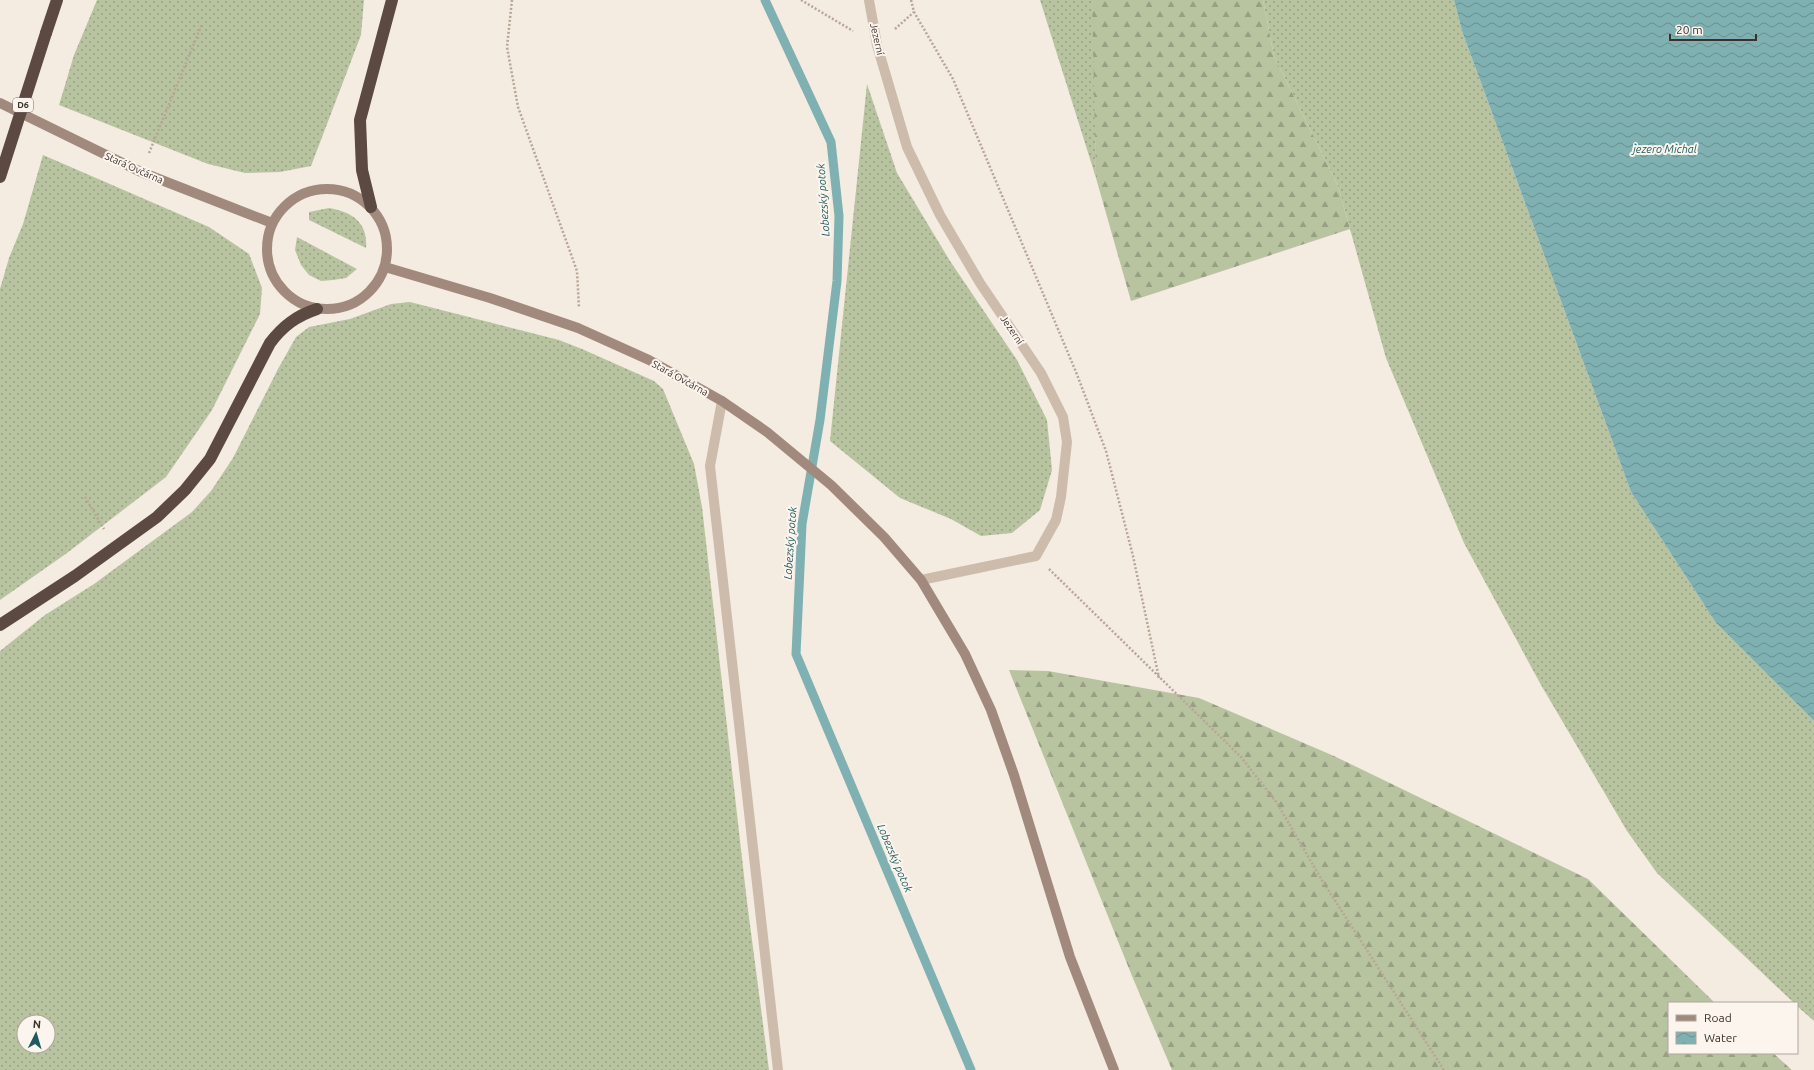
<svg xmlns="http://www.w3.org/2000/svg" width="1814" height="1070" font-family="Ubuntu,sans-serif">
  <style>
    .grass { fill: url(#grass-dots); fill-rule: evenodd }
    .forest { fill: url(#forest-firs) }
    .water { fill: url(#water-waves) }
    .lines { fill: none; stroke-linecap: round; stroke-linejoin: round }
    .stream { stroke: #7fb0b2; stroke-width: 9 }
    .path { stroke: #b9a596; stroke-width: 2.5; stroke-dasharray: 2 2; stroke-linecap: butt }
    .service { stroke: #cdbbac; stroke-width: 10 }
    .secondary { stroke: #a18a7d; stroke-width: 10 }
    .motorway { stroke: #5c4a42; stroke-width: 12 }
    .motorway-bridge { stroke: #5c4a42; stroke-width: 12 }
    .labels { text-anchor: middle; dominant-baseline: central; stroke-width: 4; stroke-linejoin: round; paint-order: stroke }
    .shield { fill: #fbf5ee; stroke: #756b66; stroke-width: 1 }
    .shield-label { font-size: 9px; font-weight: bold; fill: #3b302b }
    .street-label { font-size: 10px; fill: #3b302b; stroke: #fbf5ee }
    .water-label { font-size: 11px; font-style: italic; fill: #1f5a5e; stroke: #fbf5ee }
  </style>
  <defs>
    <pattern id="grass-dots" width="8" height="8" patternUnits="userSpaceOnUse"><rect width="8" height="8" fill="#b8c4a0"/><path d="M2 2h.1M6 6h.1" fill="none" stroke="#97a083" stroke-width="1.8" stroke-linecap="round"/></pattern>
    <pattern id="forest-firs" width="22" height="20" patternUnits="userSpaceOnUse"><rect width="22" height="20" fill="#b8c4a0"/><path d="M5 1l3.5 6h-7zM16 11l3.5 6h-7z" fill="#97a083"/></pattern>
    <pattern id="water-waves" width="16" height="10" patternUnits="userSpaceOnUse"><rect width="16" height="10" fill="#7fb0b2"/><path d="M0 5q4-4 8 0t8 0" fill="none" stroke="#699091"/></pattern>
  </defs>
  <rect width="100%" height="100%" fill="#f4ebe1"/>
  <!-- grass -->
  <path class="grass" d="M97,0h267l-3,35 -50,131 -31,6 -35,1 -37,-9 -149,-59 15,-50z
    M1040,0h54l2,178z
    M1263,0h191l8,31 169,461 85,131 98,98v300l-17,-15v-3l-4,-1 -136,-129 -30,-42 -86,-146 -77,-142 -78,-185 -48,-172 -64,-130z
    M867,84l30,89 53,88 67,99 30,60 5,50 -12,40 -28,23 -31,3 -30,-17 -51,-21 -70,-57z
    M43,155l166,72 40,27 13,34 -2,26 -48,96 -46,67 -99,76 -67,47v-311l9,-31 14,-34z
    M329,208c23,4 39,14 37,40l-57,-28v-8z
    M297,237l60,32 -11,9 -13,2 -12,1 -12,-6 -8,-10 -6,-15z
    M410,302l149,38 23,9 72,32 9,8 31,75 8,43 45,395 22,168h-769v-419l45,-36 49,-31 98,-72 19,-21 22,-33 45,-89 18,-32 13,-10 41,-8 41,-15zM24,1022h24v24h-24z"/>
  <!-- forest -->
  <path class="forest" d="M1092,0h171l11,56 64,130 12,43 -219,72 -35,-123z
    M1009,670l39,1 151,27 135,58 254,123 127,124h-46v50h104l19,17h-620l-40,-94z"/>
  <!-- water -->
  <path class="water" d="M1454,0h360v721l-98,-98 -85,-131 -169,-461z"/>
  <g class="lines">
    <!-- stream -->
    <path class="stream" d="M765,0l66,142 8,74 -2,65 -17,139 -18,104 -6,130 175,416"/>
    <!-- path -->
    <path class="path" d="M512,0l-5,47 11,60 59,164 2,37
      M801,0l52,31
      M911,0l3,12 39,67 123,293 30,79 27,105 26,122
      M895,29l19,-17
      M149,153l53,-129
      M85,497l19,32
      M1049,569l192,188 36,46 46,79 121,188"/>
    <!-- service -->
    <path class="service" d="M869,0l8,45 30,102 33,68 40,68 61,90 22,44 4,25 -6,55 -5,23 -20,36 -115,24
      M722,401l-12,65 68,604"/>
    <!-- secondary -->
    <path class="secondary" d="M0,103l141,69 131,51
      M267 249a60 60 0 1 1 120 0a60 60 0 1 1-120 0Z
      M385,267l105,31 88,30 71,32 73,41 45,31 64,53 53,52 37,43 44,74 26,56 23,65 56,182 44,113"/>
    <!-- motorway -->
    <path class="motorway" d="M46,33l11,-33
      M371,207l-9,-37 -2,-50 32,-120
      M0,625l75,-49 82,-59 28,-27 25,-31 60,-116c13,-17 26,-27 47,-34"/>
    <!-- motorway-bridge -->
    <path class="motorway-bridge" d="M0,177l46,-144"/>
  </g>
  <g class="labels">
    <!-- shield labels -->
    <rect class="shield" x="13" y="98" width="20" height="14" rx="3"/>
    <g class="shield-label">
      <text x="23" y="105">D6</text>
    </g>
    <!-- street labels -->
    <g class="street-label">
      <text transform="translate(877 39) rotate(77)">Jezerní</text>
      <text transform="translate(134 168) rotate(24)">Stará Ovčárna</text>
      <text transform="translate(1012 330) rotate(56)">Jezerní</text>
      <text transform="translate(680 378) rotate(29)">Stará Ovčárna</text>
    </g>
    <!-- water labels -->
    <g class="water-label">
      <text x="1665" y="149">jezero Michal</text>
      <text transform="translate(823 200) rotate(-94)">Lobezský potok</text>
      <text transform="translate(790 543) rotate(-86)">Lobezský potok</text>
      <text transform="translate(895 858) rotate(67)">Lobezský potok</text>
    </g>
  </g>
  <!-- legend -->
  <rect x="1668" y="1002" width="130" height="52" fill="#fbf5ee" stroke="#aea6a0"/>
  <rect x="1676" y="1015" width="20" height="6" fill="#a18a7d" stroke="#aea6a0"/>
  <text x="1704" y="1022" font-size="12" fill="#3b302b">Road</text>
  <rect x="1676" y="1032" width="20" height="12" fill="url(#water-waves)" stroke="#aea6a0"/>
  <text x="1704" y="1042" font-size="12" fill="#3b302b">Water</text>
  <!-- north arrow -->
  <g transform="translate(36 1034) rotate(5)"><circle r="19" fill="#fbf5ee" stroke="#aea6a0"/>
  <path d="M0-3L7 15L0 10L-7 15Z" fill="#1f5a5e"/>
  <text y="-6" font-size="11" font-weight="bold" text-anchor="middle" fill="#3b302b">N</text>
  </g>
  <!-- scale -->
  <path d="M1670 34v6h86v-6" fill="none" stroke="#3b302b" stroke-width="2"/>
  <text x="1676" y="34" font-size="12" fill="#3b302b" stroke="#fbf5ee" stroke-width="3" paint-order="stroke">20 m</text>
</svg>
